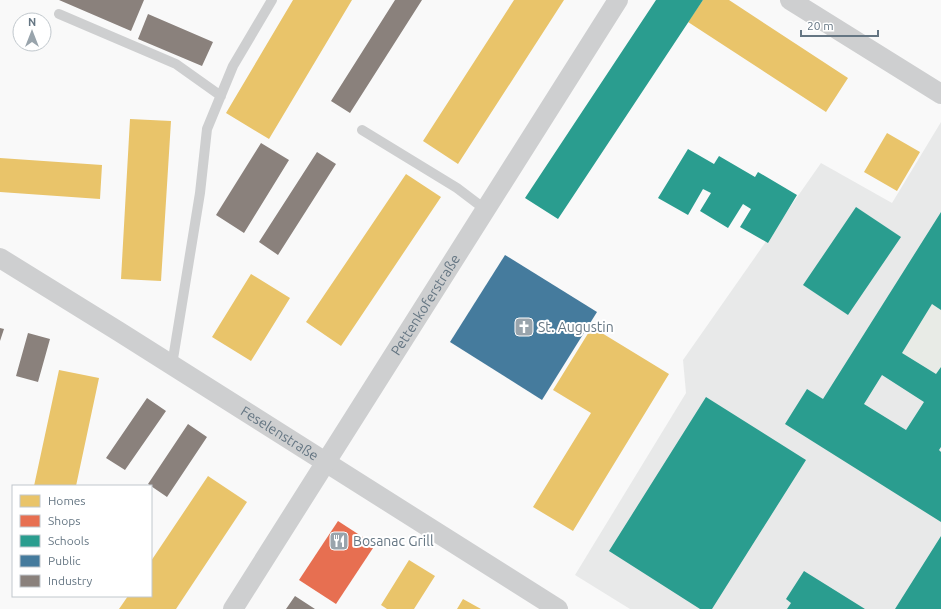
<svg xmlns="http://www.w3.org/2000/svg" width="941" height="609" font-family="Ubuntu,sans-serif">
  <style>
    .built { fill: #e8e9e9 }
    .green { fill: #e8ebe6 }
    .homes { fill: #e9c46a }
    .shops { fill: #e76f51 }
    .schools { fill: #2a9d8f; fill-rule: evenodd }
    .public { fill: #457b9d }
    .industry { fill: #8a817c }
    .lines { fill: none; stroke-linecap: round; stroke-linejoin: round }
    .lane { stroke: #cecfd0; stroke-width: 10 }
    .street { stroke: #cecfd0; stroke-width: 20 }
    .labels { text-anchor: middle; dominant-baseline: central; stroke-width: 4; stroke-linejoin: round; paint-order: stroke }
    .street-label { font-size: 14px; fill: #657683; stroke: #fff }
    .poi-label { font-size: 14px; fill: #657683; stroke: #fff; text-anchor: start }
  </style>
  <rect width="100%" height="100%" fill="#f9f9f9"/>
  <!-- built -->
  <path class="built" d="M941,122v487h-311l-55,-34 111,-182 -3,-33 138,-197 71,40z"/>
  <!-- green -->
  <path class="green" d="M932,304l9,6v57l-5,7 -34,-21z"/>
  <!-- homes -->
  <path class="homes" d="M293,0h59l-83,139 -43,-26z
    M514,0h50l-106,164 -35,-23z
    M703,0h26l119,78 -22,34 -138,-90z
    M130,119l41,2 -10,160 -40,-2z
    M887,133l33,19 -23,39 -33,-19z
    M0,158l102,7 -2,34 -100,-7z
    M406,174l35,23 -100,149 -35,-24z
    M251,274l39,24 -39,63 -39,-24z
    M592,327l77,47 -96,157 -40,-24 58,-94 -38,-23z
    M59,370l40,8 -23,108h-42z
    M208,476l39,26 -71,107h-57l9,-13h23v-35z
    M409,560l26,16 -21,33h-27l-6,-4z
    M463,599l18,10h-24z"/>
  <!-- shops -->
  <path class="shops" d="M338,521l37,24 -39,59 -37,-24z"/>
  <!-- schools -->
  <path class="schools" d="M656,0h47l-145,219 -33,-21z
    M688,149l26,15 5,-8 36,21 3,-5 39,23 -29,48 -28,-16 11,-18 -8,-5 -15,24 -28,-17 11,-18 -8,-4 -15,26 -30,-17z
    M856,207l45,30 -53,78 -45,-30z
    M941,212v98l-9,-6 -30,49 34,21 5,-7v80l-2,3 2,2v70l-156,-98 22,-35 16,10zM882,375l42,27 -18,28 -42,-26z
    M706,397l100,63 -94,149h-12l-91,-58z
    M941,536v73h-46z
    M804,571l61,38h-78l4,-6 -5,-4z"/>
  <!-- public -->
  <path class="public" d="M505,255l92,57 -55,88 -92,-58z"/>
  <!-- industry -->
  <path class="industry" d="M59,0h85l-13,31z
    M395,0h27l-72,113 -19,-12z
    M148,14l65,28 -11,24 -64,-27z
    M261,143l28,17 -45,73 -28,-18z
    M317,152l19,12 -58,91 -19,-13z
    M0,328l4,1 -4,12z
    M28,333l22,6 -12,43 -22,-6z
    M147,398l19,13 -41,59 -19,-12z
    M188,424l19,13 -40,60 -19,-13z
    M295,596l20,13h-29z"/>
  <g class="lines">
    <!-- lane -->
    <path class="lane" d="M59,14l117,50 45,32
      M362,130l95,58 29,22
      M172,365l28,-172 7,-64 26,-63 39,-66"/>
    <!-- street -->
    <g class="street">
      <path d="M790,0l151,94"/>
      <path id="s1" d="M0,258l118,73 440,278"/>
      <path id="s2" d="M233,609l385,-609"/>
    </g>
  </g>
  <!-- icons -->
  <defs>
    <g id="church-square" transform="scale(1)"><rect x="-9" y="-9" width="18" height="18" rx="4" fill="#99a4ac" stroke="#fff"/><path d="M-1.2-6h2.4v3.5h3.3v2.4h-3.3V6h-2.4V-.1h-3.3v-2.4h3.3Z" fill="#fff"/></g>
    <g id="restaurant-square" transform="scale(1)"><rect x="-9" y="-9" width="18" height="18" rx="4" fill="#99a4ac" stroke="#fff"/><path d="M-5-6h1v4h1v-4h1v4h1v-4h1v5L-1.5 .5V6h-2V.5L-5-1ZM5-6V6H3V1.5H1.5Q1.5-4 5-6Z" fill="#fff"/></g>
  </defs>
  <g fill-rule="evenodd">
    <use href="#church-square" x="524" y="327"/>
    <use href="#restaurant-square" x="339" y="541"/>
  </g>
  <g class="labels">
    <!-- street labels -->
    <g class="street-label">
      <text stroke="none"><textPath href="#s2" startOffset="360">Pettenkoferstraße</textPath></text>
      <text stroke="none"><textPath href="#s1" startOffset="330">Feselenstraße</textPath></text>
    </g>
    <!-- poi labels -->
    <g class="poi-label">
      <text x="538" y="327">St. Augustin</text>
      <text x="353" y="541">Bosanac Grill</text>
    </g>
  </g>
  <!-- legend -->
  <rect x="12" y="485" width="140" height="112" fill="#ffffff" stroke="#c1c8cd"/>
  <rect x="20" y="495" width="20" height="12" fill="#e9c46a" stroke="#c1c8cd"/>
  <text x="48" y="505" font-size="12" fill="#657683">Homes</text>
  <rect x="20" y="515" width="20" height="12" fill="#e76f51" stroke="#c1c8cd"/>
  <text x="48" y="525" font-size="12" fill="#657683">Shops</text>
  <rect x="20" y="535" width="20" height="12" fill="#2a9d8f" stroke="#c1c8cd"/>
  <text x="48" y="545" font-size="12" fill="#657683">Schools</text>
  <rect x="20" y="555" width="20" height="12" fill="#457b9d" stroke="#c1c8cd"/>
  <text x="48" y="565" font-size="12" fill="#657683">Public</text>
  <rect x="20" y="575" width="20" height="12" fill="#8a817c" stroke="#c1c8cd"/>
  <text x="48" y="585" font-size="12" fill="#657683">Industry</text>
  <!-- north arrow -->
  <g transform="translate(32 32)"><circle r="19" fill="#ffffff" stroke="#c1c8cd"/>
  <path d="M0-3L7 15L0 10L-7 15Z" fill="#99a4ac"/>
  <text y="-6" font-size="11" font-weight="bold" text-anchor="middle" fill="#657683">N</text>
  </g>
  <!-- scale -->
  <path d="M801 30v6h77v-6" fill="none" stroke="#657683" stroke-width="2"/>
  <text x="807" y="30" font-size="12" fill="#657683" stroke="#ffffff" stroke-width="3" paint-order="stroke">20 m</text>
</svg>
